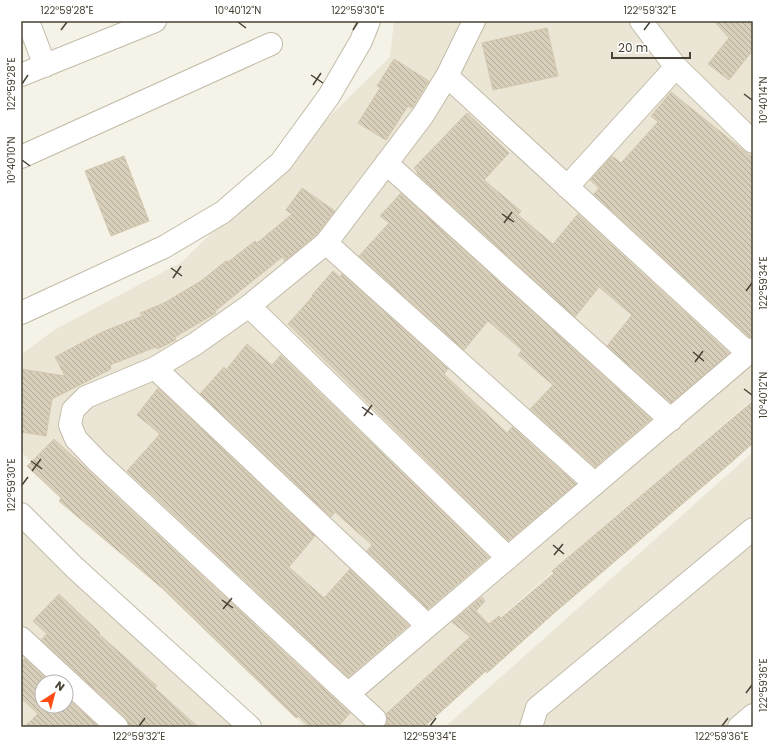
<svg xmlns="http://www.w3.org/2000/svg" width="774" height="748" font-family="Poppins,sans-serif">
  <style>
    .residential { fill: #eae5d4; fill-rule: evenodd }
    .building { fill: url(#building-back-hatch); stroke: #d3c8ae }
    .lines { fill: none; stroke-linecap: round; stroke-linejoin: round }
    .minor-casing { stroke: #c2bba8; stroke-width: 24 }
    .minor { stroke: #fff; stroke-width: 22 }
    .ticks { fill: none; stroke: #494335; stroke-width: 1.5 }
    .neatline { fill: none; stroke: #494335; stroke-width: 1.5 }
    .ticks-label { font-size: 10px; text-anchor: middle; fill: #494335 }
  </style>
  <defs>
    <pattern id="building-back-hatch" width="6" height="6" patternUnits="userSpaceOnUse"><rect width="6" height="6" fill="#d8cfbb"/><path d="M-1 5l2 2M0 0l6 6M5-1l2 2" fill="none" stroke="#b1aa99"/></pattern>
  </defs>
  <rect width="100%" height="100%" fill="#f5f2e7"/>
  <!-- residential -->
  <path class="residential" d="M394,21h359v378l-380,328h-68l-284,-275v-97l33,-25 128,-68 208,-205z
    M753,452v275h-308z
    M21,518l229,209h-229zM42,682h24v24h-24z"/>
  <!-- building -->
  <path class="building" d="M714,21h39v29l-24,30 -21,-16 21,-26z
    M547,28l11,48 -65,14 -11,-47z
    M394,59l35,22 -17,27 -4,-2 -22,34 -28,-17 22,-35 -3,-2z
    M671,92l82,66v125l-2,10 2,1v43h-4l-155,-143 5,-6 -9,-8 22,-24 9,7 37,-41 -7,-6z
    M467,113l42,40 -25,27 37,31 -3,4 35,29 25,-30 151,139 -58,50 -64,-57 25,-31 -33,-28 -24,30 -158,-143 1,-1 -4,-5z
    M124,156l25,65 -38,15 -26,-65z
    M302,188l33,23 -18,23 -32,27 -3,-4 -22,18 -45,36 1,2 -41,24 1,3 -19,9 -1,-2 -46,18 1,4 -59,30 -6,37 -25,-4v-63l44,7 -10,-19 47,-25 40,-16 -2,-3 24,-10 37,-22 25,-20 2,1 27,-21 2,2 35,-29 -6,-4z
    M401,193l250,226 -56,48 -65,-58 23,-24 -35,-30 4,-5 -34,-29 -24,29 -105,-94 30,-33 -9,-7z
    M333,271l7,6 2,-3 106,95 -4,5 63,59 5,-6 64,57 -68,57 -220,-217 25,-28 -1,-1z
    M247,344l25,21 9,-10 208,202 -61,52 -61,-58 5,-6 -37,-33 -4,5 -131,-123 24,-27 2,3z
    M158,388l157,148 -26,31 35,31 26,-29 59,56 -61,52 -221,-206 33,-37 -23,-19z
    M753,401v42l-19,17 -181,154 -66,59 -1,-2 -62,56h-40l3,-6 -1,-7 84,-77 -18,-15 30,-25 3,4 -9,10 13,13 10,-8 2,2 53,-45 -2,-2z
    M54,439l296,274 -12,14h-28l-12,-11 -2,2 -133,-129 -104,-88 2,-3 -34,-32z
    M59,594l41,39 -1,1 58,52 -2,2 43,39h-69l-3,-9 -85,-78 6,-6 -14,-13z
    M25,658l25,24h-8v24h24v-9l33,30h-75l14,-13 -17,-16v-35z"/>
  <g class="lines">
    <!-- minor casing -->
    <g class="minor-casing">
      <path id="minor" d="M28,21l17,45
        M641,21l35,46 77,75
        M21,75l134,-54
        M447,76l301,277
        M21,157l250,-113
        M386,163l285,257
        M567,187l109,-120
        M326,243l269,241
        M249,306l259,252
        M21,313l143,-66 59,-35 58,-50 48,-66 32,-55 8,-20
        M155,368l273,258
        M21,514l54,54 175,159
        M21,638l96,89
        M348,694l405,-345
        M375,719l-278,-258 -21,-22 -6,-14 3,-15 13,-13 69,-29 40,-24 54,-38 77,-63 97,-128 24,-39 27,-55
        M531,727l6,-19 216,-179
        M739,727l14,-12"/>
    </g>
    <!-- minor -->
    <use href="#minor" class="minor"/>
  </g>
  <!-- ticks -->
  <path class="ticks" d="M238,22l8,6M61,30l6,-8M353,30l5,-8M644,30l6,-8M311,75l12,8M22,84l6,-9M313,85l8,-12M744,94l8,6M22,160l8,6M502,214l12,8M504,223l8,-11M171,268l11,8M173,278l8,-12M746,291l6,-8M693,352l11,9M695,362l8,-11M744,389l8,6M362,407l11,8M364,416l8,-11M31,461l11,8M32,471l9,-12M22,485l6,-8M553,545l11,9M554,555l9,-11M222,600l11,8M223,609l9,-11M746,693l6,-8M139,726l6,-8M430,726l6,-8M722,726l6,-8"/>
  <!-- border -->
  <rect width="774" height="748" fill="none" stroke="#ffffff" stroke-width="44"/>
  <!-- north arrow -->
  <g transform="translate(54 694) rotate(36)"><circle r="19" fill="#ffffff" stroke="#b6b4ae"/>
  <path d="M0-3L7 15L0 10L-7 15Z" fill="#ff4c14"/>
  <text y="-6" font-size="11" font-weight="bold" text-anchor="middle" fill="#494335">N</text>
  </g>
  <!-- scale -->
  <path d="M612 52v6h78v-6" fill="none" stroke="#494335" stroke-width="2"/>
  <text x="618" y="52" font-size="12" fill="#494335" stroke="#ffffff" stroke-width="3" paint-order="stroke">20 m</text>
  <rect x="22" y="22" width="730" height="704" class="neatline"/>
  <g class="ticks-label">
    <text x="67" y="14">122°59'28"E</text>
    <text x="238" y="14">10°40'12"N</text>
    <text x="358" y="14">122°59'30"E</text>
    <text x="650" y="14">122°59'32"E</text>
    <text transform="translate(11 84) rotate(-90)" y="4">122°59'28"E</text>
    <text transform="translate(763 100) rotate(-90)" y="4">10°40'14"N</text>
    <text transform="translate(11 160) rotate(-90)" y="4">10°40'10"N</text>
    <text transform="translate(763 283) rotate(-90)" y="4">122°59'34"E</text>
    <text transform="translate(763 395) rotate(-90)" y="4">10°40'12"N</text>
    <text transform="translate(11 485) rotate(-90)" y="4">122°59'30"E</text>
    <text transform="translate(763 685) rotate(-90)" y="4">122°59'36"E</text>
    <text x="139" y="740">122°59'32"E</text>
    <text x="430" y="740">122°59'34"E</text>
    <text x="722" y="740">122°59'36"E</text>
  </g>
</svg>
